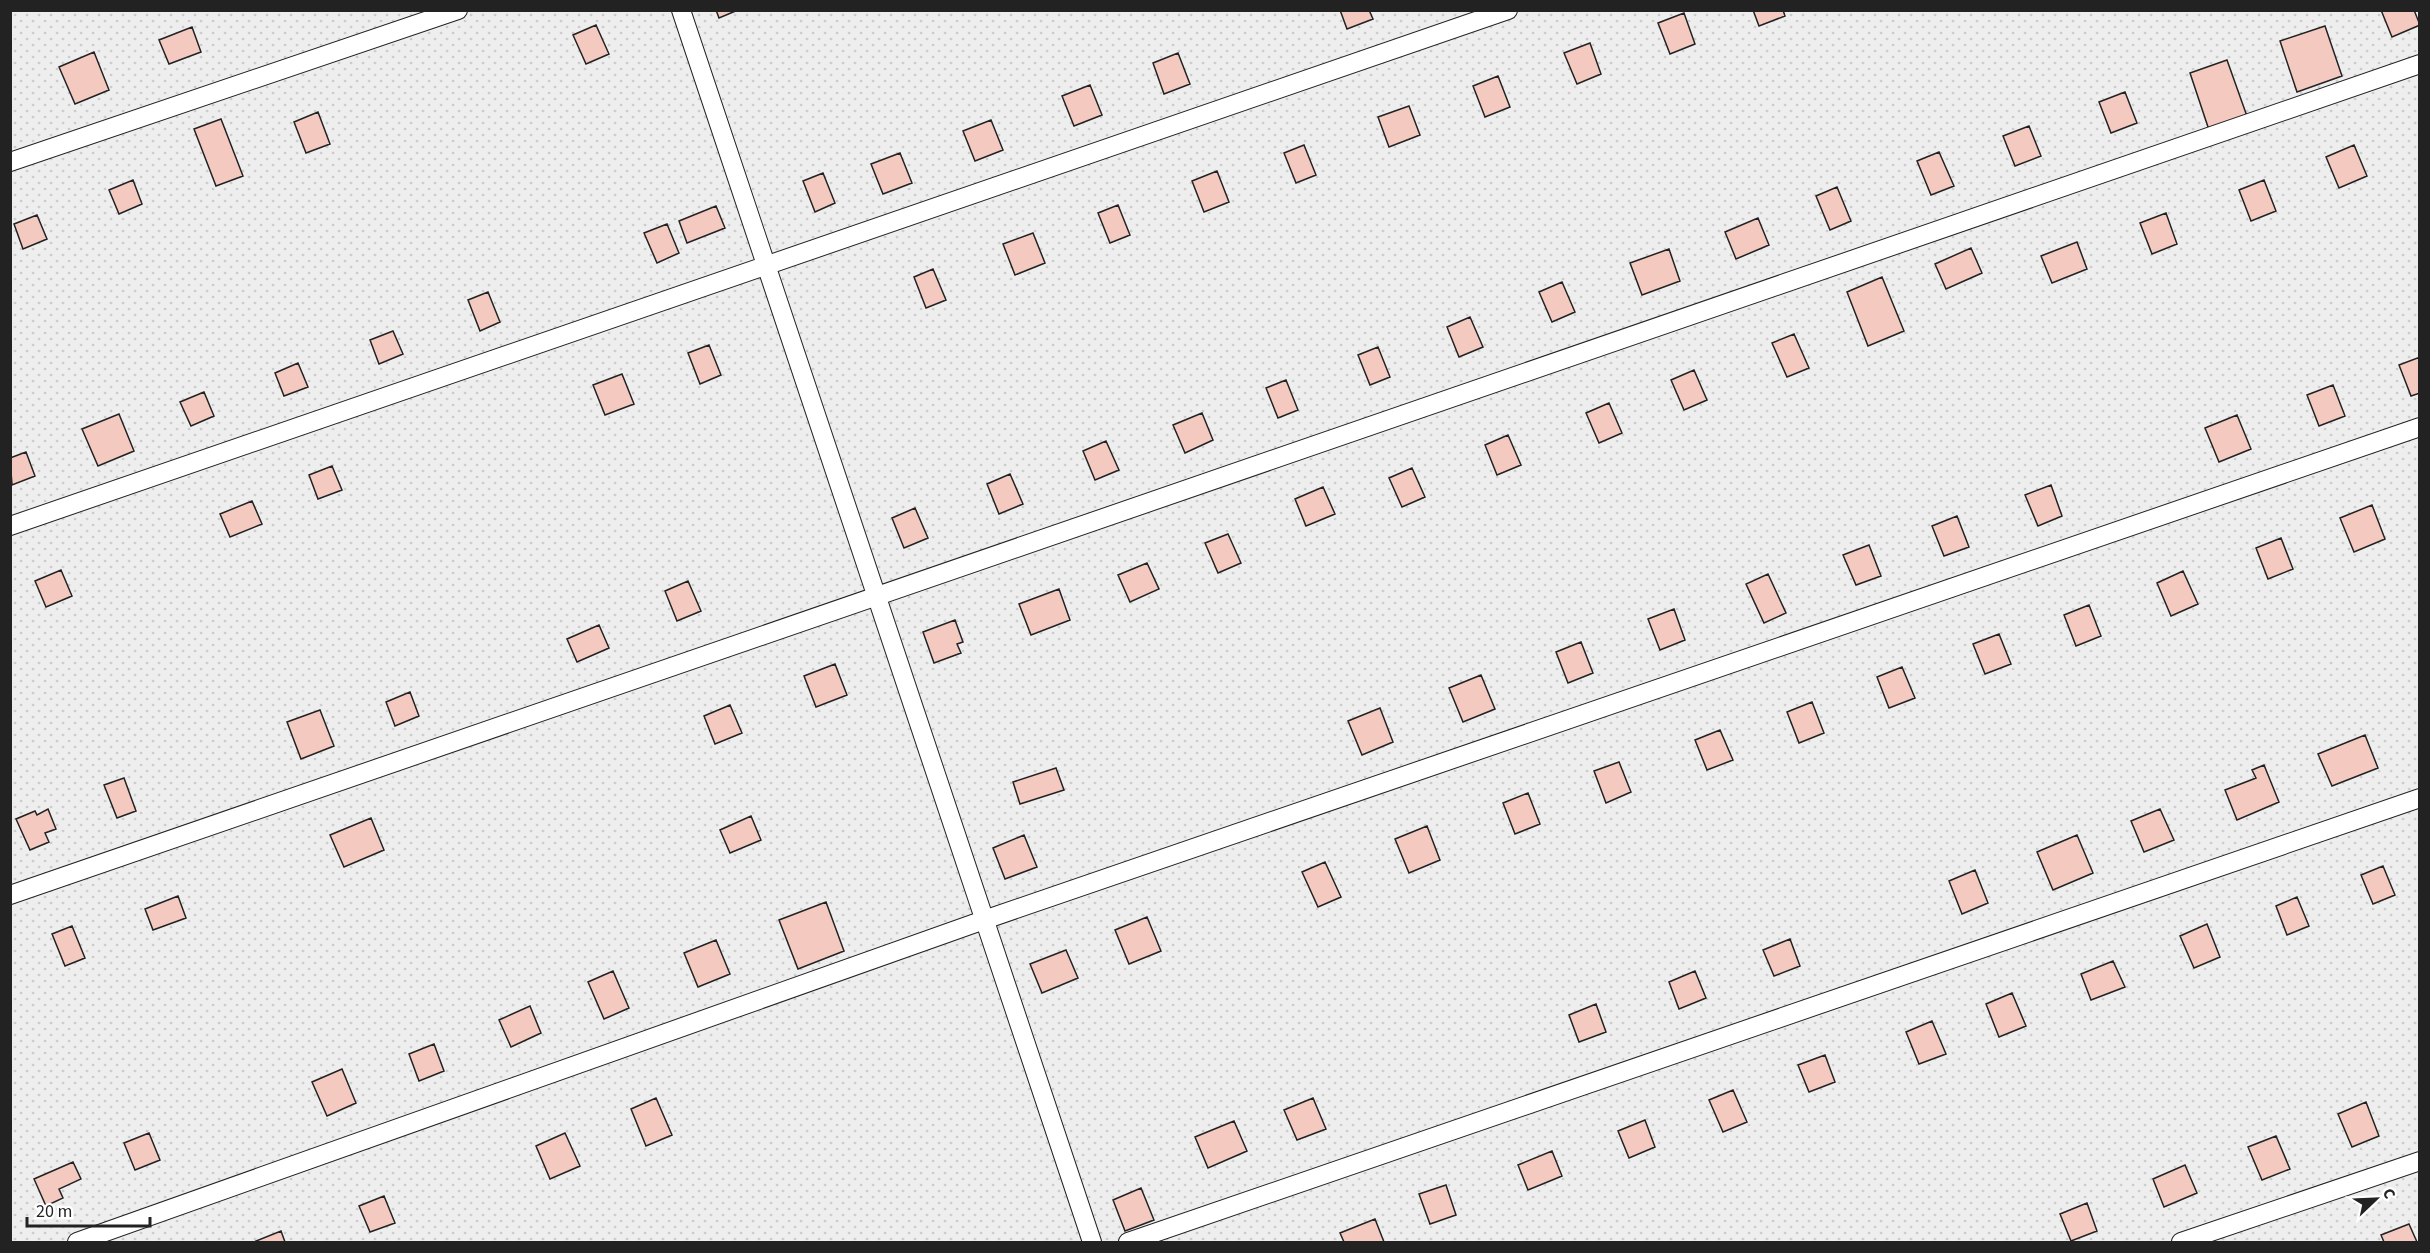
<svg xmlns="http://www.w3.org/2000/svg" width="2430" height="1253" font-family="'Source Sans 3',sans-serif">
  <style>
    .garden { fill: url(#garden-dots); stroke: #6f6f6f; stroke-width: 1.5 }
    .building { fill: #f3c9c0; stroke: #222; stroke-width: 1.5 }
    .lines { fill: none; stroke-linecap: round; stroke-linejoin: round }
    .service-casing { stroke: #222; stroke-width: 20 }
    .service { stroke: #fff; stroke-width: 18 }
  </style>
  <defs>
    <pattern id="garden-dots" width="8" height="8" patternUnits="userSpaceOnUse" patternTransform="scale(1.5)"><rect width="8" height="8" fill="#eee"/><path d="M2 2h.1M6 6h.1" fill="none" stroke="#ccc" stroke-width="1.8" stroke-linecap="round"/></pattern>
  </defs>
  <rect width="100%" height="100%" fill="#fff"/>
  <!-- garden -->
  <path class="garden" d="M11,11h2408v1231h-2408z"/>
  <!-- building -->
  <path class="building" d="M716,10h22l-19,8z
    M1340,10h29l4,9 -26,10z
    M1753,10h30l2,6 -26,10z
    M2381,10h33l6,15 -28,12z
    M1684,13l11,31 -25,10 -12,-31z
    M596,25l13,29 -23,10 -13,-29z
    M2325,26l17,50 -45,16 -17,-51z
    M192,27l9,25 -32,12 -10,-24z
    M1590,43l11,31 -24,10 -13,-31z
    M94,52l15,38 -34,14 -16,-37z
    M1178,53l12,31 -26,10 -11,-31z
    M2227,60l21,59 -38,14 -20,-60z
    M1498,76l12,31 -25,10 -12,-31z
    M1090,85l12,30 -28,11 -12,-30z
    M2125,92l12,31 -26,10 -12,-31z
    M1409,106l11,29 -31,12 -11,-30z
    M318,112l12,32 -24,9 -12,-31z
    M221,119l22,57 -27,10 -22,-57z
    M991,120l12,30 -28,11 -12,-30z
    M2029,126l12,30 -26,10 -12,-30z
    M1304,145l12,30 -20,8 -12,-30z
    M2354,145l13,31 -28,12 -13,-31z
    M1939,152l15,34 -23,9 -14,-34z
    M900,153l12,30 -29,11 -12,-30z
    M1217,171l12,31 -25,10 -12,-31z
    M823,173l12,30 -20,9 -12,-31z
    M133,180l9,24 -23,10 -10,-24z
    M2264,180l12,31 -25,10 -12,-31z
    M1837,187l14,34 -21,9 -14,-34z
    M1118,205l12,30 -20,8 -12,-30z
    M716,206l9,22 -38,15 -8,-22z
    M2166,213l11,31 -25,10 -12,-31z
    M37,215l10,24 -24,10 -9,-25z
    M1758,218l11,27 -33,14 -11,-27z
    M667,224l12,29 -22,10 -13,-30z
    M1033,233l12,30 -30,12 -12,-31z
    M2077,242l10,27 -35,14 -11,-27z
    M1971,248l11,25 -36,16 -11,-25z
    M1669,249l11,32 -38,14 -12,-32z
    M933,269l13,31 -20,8 -12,-31z
    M1882,277l22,54 -36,15 -21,-54z
    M1562,282l13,30 -23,10 -13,-30z
    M488,292l12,30 -20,9 -12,-31z
    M1470,317l13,30 -24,10 -12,-30z
    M393,331l10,23 -24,10 -9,-24z
    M1794,334l15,34 -22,9 -15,-34z
    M709,345l12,30 -21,9 -12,-31z
    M1378,347l12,30 -20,8 -12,-30z
    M2420,357v36l-9,3 -12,-31z
    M298,363l10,24 -24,9 -9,-23z
    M1694,370l13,30 -23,10 -13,-30z
    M622,374l12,30 -29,11 -12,-30z
    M1286,380l12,30 -20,8 -12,-30z
    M2333,385l12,31 -26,10 -12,-31z
    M204,392l10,24 -23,10 -11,-24z
    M1609,403l13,30 -23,10 -13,-30z
    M1202,413l11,27 -28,13 -12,-28z
    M119,414l15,37 -36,15 -16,-37z
    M2237,415l14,34 -32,13 -14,-34z
    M1508,435l13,30 -24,10 -12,-30z
    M1106,441l13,29 -24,10 -12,-29z
    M26,452l9,24 -23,9 -2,-27z
    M332,466l10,24 -24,9 -9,-24z
    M1412,468l13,29 -23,10 -13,-29z
    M1010,474l13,30 -24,10 -12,-30z
    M2051,485l11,31 -24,10 -13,-31z
    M1323,487l12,27 -29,12 -11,-27z
    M252,501l10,23 -32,13 -10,-23z
    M2372,505l13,34 -31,13 -14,-34z
    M915,508l13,30 -24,10 -12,-30z
    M1957,516l12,31 -25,9 -12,-30z
    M1228,534l13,29 -23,10 -13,-30z
    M2281,538l12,31 -25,10 -12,-31z
    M1869,545l12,31 -25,9 -13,-30z
    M1147,563l12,26 -29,13 -12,-27z
    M61,570l11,26 -26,11 -11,-26z
    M2183,571l15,33 -27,12 -14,-33z
    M1768,574l18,39 -22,10 -18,-39z
    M688,581l13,30 -24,10 -12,-30z
    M1059,589l11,31 -39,15 -12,-31z
    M2089,605l12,31 -25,10 -12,-31z
    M1674,609l11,31 -25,10 -12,-31z
    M955,620l8,22 -6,2 4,9 -27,10 -11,-31z
    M599,625l10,23 -32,14 -10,-23z
    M1999,634l12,30 -26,10 -12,-30z
    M1581,642l12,31 -25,10 -12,-31z
    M835,664l12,31 -31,12 -12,-31z
    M1902,667l13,31 -26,10 -12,-31z
    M1481,675l14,34 -32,13 -14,-34z
    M410,692l9,24 -24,10 -9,-24z
    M1812,702l12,31 -25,10 -12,-31z
    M730,705l12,28 -27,11 -11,-28z
    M1380,708l13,34 -31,13 -14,-34z
    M320,710l14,36 -33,13 -14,-37z
    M1720,730l13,30 -26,10 -12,-30z
    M2365,735l13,33 -46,18 -14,-32z
    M1619,762l12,30 -25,11 -12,-32z
    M2264,765l15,37 -42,18 -12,-30 31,-12 -4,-8z
    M1056,768l8,22 -44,14 -7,-22z
    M124,778l12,33 -19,7 -13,-33z
    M1528,793l12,31 -25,10 -12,-31z
    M48,809l8,20 -11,4 4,9 -19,8 -14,-31 19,-8 2,4z
    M2160,809l14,31 -30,12 -13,-31z
    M751,816l10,24 -31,13 -10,-23z
    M371,818l13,32 -40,17 -14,-32z
    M1427,826l13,34 -31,13 -14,-34z
    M1024,835l13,32 -32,12 -12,-31z
    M2077,835l16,38 -40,17 -16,-38z
    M1325,862l16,35 -23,10 -16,-35z
    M2383,866l12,29 -22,9 -12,-29z
    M1975,870l13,33 -26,11 -13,-33z
    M178,896l8,22 -33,12 -8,-21z
    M2297,897l12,29 -22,9 -11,-29z
    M826,902l18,49 -46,18 -19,-49z
    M1147,917l14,34 -32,13 -14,-34z
    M2207,924l13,33 -26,11 -14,-32z
    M72,926l13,32 -20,8 -13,-32z
    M1790,939l10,27 -26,10 -11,-26z
    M716,940l14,34 -32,13 -14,-34z
    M1066,950l12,28 -36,15 -12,-29z
    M2113,961l12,26 -34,13 -10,-26z
    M613,971l16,37 -25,11 -16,-37z
    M1695,971l11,27 -27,11 -10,-27z
    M2012,993l14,33 -27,11 -13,-33z
    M1596,1004l10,28 -27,10 -10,-27z
    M530,1006l11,27 -30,14 -12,-27z
    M1932,1021l14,33 -27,10 -13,-32z
    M434,1044l10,27 -25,10 -10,-27z
    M1825,1055l10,27 -26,10 -11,-27z
    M342,1069l14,34 -29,13 -15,-34z
    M1733,1090l14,32 -24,10 -14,-32z
    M656,1098l16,37 -26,11 -15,-37z
    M1313,1098l13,31 -29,11 -13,-30z
    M2366,1102l13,34 -27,11 -14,-33z
    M1645,1120l10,27 -26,11 -11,-27z
    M1234,1121l13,30 -39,17 -13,-31z
    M149,1133l11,27 -25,10 -11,-27z
    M565,1133l15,33 -30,13 -14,-33z
    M2276,1136l14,33 -28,11 -14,-33z
    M1552,1151l10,25 -34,14 -10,-25z
    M73,1162l8,17 -22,10 4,9 -17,8 -12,-27z
    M2185,1165l12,28 -33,14 -11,-28z
    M1446,1185l10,30 -26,9 -11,-30z
    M1141,1188l13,32 -29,11 -12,-31z
    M384,1196l11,27 -25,9 -11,-26z
    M2087,1203l10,28 -26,10 -11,-27z
    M1375,1219l9,23h-40l-4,-9z
    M2409,1224l8,18h-33l-3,-7z
    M281,1231l4,11h-28l-1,-1z"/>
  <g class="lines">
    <!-- service casing -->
    <g class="service-casing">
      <path id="service" d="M681,10l411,1232
        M10,162l448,-152
        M10,526l1498,-516
        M10,895l2410,-831
        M77,1242l907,-322 1436,-493
        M1128,1242l1292,-444
        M2181,1242l239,-81"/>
    </g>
    <!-- service -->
    <use href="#service" class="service"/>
  </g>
  <!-- border -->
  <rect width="2430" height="1253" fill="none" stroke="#222222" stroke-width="24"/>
  <!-- north arrow -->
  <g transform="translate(2376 1199) rotate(67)" stroke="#ffffff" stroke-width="4.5" paint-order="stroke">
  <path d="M0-4.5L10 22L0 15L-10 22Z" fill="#222222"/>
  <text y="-9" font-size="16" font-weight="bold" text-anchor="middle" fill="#222222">С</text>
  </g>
  <!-- scale -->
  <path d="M27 1217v9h123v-9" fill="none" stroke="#222222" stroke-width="3"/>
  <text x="36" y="1217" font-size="18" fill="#222222" stroke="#ffffff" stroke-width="4.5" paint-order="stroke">20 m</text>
</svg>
